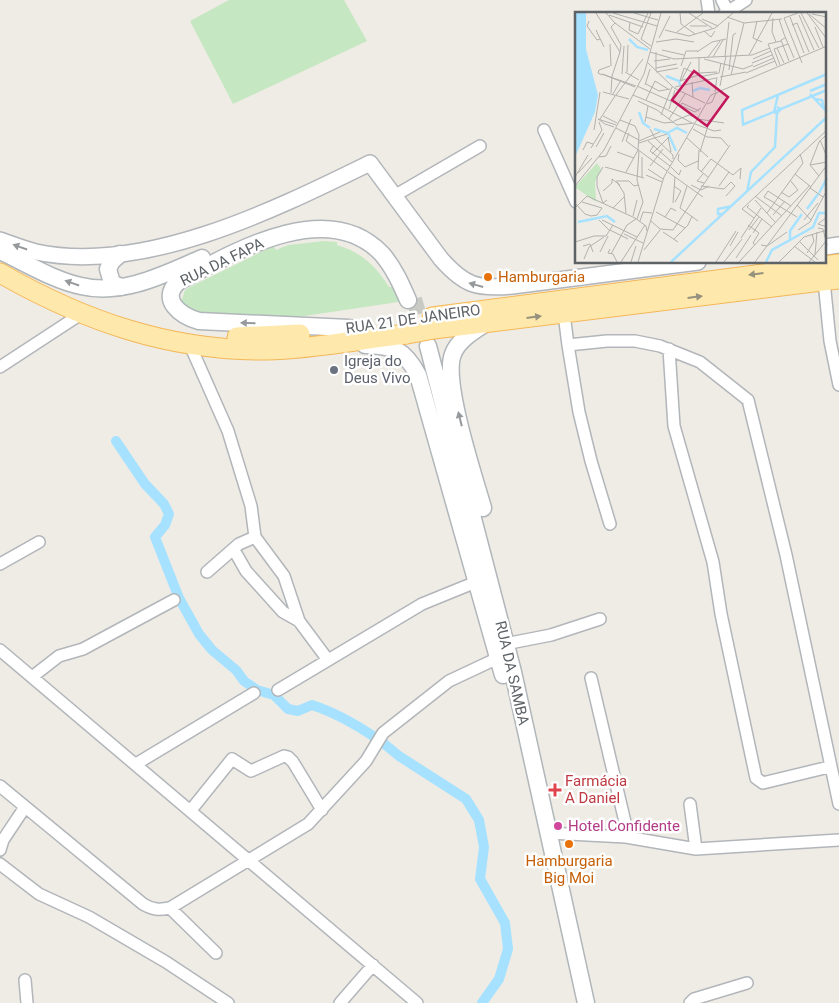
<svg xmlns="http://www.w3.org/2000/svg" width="839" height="1003" font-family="Roboto,sans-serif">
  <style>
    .green { fill: #c5e7c1 }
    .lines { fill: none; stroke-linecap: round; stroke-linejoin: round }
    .canal { stroke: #a6e2ff; stroke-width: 10 }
    .secondary-tunnel { stroke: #cacac5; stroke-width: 16; stroke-dasharray: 16 8; stroke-linecap: butt }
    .minor-casing { stroke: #b2b6ba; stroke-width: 14 }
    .tertiary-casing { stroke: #b2b6ba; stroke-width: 18 }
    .secondary-casing { stroke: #b1b6ba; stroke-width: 19 }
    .primary-casing { stroke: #f4b759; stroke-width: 21 }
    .minor { stroke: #fff; stroke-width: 11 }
    .tertiary { stroke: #fff; stroke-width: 15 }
    .secondary { stroke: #fff; stroke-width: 16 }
    .primary { stroke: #ffe8ab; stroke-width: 19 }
    .primary-bridge-casing { stroke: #f4b759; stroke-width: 21; stroke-linecap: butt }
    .primary-bridge { stroke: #ffe8ab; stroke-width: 19 }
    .oneway { fill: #96999c }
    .oneway2 { fill: #96917e }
    .food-dot { fill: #e8710a; stroke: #fff; stroke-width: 2 }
    .worship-dot { fill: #6b7280; stroke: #fff; stroke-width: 2 }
    .health-dot { fill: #e0444e; stroke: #fff; stroke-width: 2 }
    .hotel-dot { fill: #d1479c; stroke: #fff; stroke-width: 2 }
    .labels { text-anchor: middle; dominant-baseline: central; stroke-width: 5; stroke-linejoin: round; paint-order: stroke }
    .street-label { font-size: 15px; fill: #5d6266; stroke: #fff }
    .food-label { font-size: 15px; fill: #c56008; stroke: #fff; text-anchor: start }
    .worship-label { font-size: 15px; fill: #5b616d; stroke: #fff; text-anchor: start }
    .health-label { font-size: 15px; fill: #be3a42; stroke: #fff; text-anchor: start }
    .hotel-label { font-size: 15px; fill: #b23c85; stroke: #fff; text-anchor: start }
    .inset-river { fill: none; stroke: #a6e2ff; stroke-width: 2.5 }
    .inset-road { fill: none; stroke: #b1b1ae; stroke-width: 1 }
    .view { fill: #c2185b; fill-opacity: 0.15; stroke: #c2185b; stroke-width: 2.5 }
    .inset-edge { fill: none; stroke: #5d6266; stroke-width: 2.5 }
  </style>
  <rect width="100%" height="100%" fill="#efece5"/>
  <!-- green -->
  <path class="green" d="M229,0h115l23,41 -134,63 -43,-83z
    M324,241l13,1v3c24,7 39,21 52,42h5l11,14 -114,17 -96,-6 -14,-9 4,-13 7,-4 81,-40 3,4 12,-5z"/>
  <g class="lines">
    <!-- canal -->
    <path class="canal" d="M116,441l29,43 19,20 5,10 -4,11 -10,12 24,61 20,36 13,16 24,20 8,11 13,9 17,5 14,14 10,2 14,-6c25,8 45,20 67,35
      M382,742l17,14 67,43 13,21 5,27 -4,32 25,44 3,26 -9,30 -17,24"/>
    <!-- secondary-tunnel -->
    <path class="secondary-tunnel" d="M414,299l13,45"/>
    <!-- minor casing -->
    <g class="minor-casing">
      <path id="minor" d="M707,0l2,14
        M722,0l7,14
        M724,14l22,-14
        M544,130l32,72
        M394,196l86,-50
        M824,281l6,60 9,44
        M564,314l4,31 39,-4h28l25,5 40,16 48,38 38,155 53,249
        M190,345l38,86 23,75 4,31 29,39 15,45
        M568,345l11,67 12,49 19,63
        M669,349l5,77 39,136 8,52 35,164 7,5 66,-16
        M0,367l81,-53
        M234,550l12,21 37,41 16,9 29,39
        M0,564l39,-22
        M207,572l32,-28 16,-7
        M510,643l41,-8 49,-16
        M0,650l417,353
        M32,677l27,-21 24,-7 91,-49
        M591,678l34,144 1,15
        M278,690l144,-86 54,-22
        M136,764l118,-71
        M0,786l143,118c10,6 16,6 27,4l138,-84 58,-63 17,-28 66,-52 49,-23
        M690,804l6,45
        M191,810l41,-51 19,12 33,-15 4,1 5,5 29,48
        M549,833l77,4 70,12 143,-9
        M0,850l3,-10 22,-33
        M0,864l39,30 50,23 77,45 62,41
        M170,908l46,45
        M25,980l2,23
        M340,1003l33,-38
        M690,1003l4,-4 53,-16"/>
    </g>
    <!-- tertiary casing -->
    <g class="tertiary-casing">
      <path id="tertiary" d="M0,240c12,4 24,9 36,12 108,23 240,-43 334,-89l71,96c24,27 36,30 71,27l186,-24
        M825,247l14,-2"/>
    </g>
    <!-- secondary casing -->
    <g class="secondary-casing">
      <path id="secondary" d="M0,251c26,12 53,29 81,35 42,10 84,-12 121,-28
        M120,254l-8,7 -4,8 4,14 9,4
        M349,328l-150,-7c-18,-5 -40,-21 -21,-39 54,-29 149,-86 204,-28 12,14 19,30 26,46
        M365,345c29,1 39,4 53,30l85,300
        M428,346l85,326 73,331
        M483,508c-9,-32 -41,-127 -30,-154 5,-14 21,-23 33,-31"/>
    </g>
    <!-- primary casing -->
    <g class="primary-casing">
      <path id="primary" d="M0,273c84,48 170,78 267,77 47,-1 94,-11 140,-16
        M432,317l407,-53
        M434,329l405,-50
        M237,337l63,-3"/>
    </g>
    <!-- minor -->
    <use href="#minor" class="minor"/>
    <!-- tertiary -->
    <use href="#tertiary" class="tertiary"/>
    <!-- secondary -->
    <use href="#secondary" class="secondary"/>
    <!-- primary -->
    <use href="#primary" class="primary"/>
    <!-- primary-bridge casing -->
    <g class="primary-bridge-casing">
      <path id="primary-bridge" d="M407,334l27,-5"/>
    </g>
    <!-- primary-bridge -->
    <use href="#primary-bridge" class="primary-bridge"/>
  </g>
  <!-- one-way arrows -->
  <defs><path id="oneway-solid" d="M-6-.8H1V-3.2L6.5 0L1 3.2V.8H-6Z" transform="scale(1.25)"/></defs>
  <g class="oneway">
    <use href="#oneway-solid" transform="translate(20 247) rotate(-161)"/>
    <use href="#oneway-solid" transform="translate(72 283) rotate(-161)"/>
    <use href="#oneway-solid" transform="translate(476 285) rotate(-164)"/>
    <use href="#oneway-solid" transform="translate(248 323) rotate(-179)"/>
    <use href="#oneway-solid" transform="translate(460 419) rotate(-104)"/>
  </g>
  <g class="oneway2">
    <use href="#oneway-solid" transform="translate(756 274) rotate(173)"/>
    <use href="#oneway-solid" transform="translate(695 297) rotate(-7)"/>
    <use href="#oneway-solid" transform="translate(534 317) rotate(-7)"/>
  </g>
  <!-- markers -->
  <g class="food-dot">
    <circle cx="488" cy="277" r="5"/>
    <circle cx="569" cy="844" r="5"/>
  </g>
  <circle class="worship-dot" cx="334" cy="370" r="5"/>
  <path class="health-dot" d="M552.5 782.5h5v5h5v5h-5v5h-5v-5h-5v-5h5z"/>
  <circle class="hotel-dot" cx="558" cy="826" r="5"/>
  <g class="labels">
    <!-- street labels -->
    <g class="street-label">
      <text transform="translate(222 262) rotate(-26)">RUA DA FAPA</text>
      <text transform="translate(413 319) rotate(-8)">RUA 21 DE JANEIRO</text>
      <text transform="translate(512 673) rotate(77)">RUA DA SAMBA</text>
    </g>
    <!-- food labels -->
    <g class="food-label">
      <text x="498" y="277">Hamburgaria</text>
      <text x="569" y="861" text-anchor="middle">Hamburgaria<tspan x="569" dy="17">Big Moi</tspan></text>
    </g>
    <!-- worship labels -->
    <g class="worship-label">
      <text x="344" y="361">Igreja do<tspan x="344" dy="17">Deus Vivo</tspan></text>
    </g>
    <!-- health labels -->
    <g class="health-label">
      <text x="565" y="781">Farmácia<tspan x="565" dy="17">A Daniel</tspan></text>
    </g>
    <!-- hotel labels -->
    <g class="hotel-label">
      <text x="568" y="826">Hotel Confidente</text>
    </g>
  </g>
  <!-- overview -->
  <g transform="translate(575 12)">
    <rect width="251" height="251" fill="#efece5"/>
    <path d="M22,151l4,6 -6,13 1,20 -21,-15z" fill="#c5e7c1"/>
    <path d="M0,1h11v36l12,46 -3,17 -20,45z" fill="#a6e2ff"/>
    <path class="inset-river" d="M54,27l8,8 11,3M91,64l13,5 1,4M118,79l7,-3 10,2M235,79l17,-7M235,82l17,18M240,87l7,1 2,8M64,100l4,11 7,5M201,101l-2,-1 4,-17M168,112l-1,-14 85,-36M167,113l85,-35M79,117l14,4 8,18M94,120l8,-4 10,5M172,180l4,-20 24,-25 2,-34 4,-4 -4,-2M244,181l8,-15M232,197l11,-15M148,202h-5v-5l14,-3M3,210l29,-6 8,6M215,228l23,-13 6,-14h8M96,250l156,-145M191,250l6,-12 18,-10v-9l12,-17"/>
    <path class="inset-road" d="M21,1l24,39 -8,24 -1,17M31,1l9,10 -4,4 10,18 -1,7M38,1l44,13M59,1l24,7M105,1l1,11 14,10M114,1l23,15M223,1l-14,5 18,45M226,1l18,35M232,1l20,26M234,2l18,15M237,2l15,3M34,3l34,12M224,3l15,35M152,5l17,6M215,5l14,36M198,6l-1,14 4,10M127,7l16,7M204,7l5,15M14,9l-2,5 10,14 3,-1M182,9l-4,17 9,4M55,10l-1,8 9,4 10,-21M40,11l35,26M217,13l5,-2 12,29M115,14h17M240,15l8,20M21,18l8,17M90,18l24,6M129,19l7,6 4,-6M102,20l26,-19M209,22l10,24M114,24l26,-8 18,-15M84,26l11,-22M210,26l-4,2 8,21M81,30l20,-3 18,3M35,32l1,22M76,34l-10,-7 10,-26M202,36l7,15M87,38l22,5M75,40l24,7 78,-4 18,-7M122,40l15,-10 14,-3M174,43l23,-42M150,44l4,-34M124,45v18M133,45l12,-16M138,45l10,-17M129,47l39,10 10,-4M178,47l18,-8M79,49l16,-2M73,51l26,25 31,15M177,51l20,-8M205,53l-6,-16 14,-5M106,54l5,-15h12M202,54l-9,-22 13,-3M178,55l21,-9M81,56l21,-4M154,58l4,-35 3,-2M81,59v-19M50,60l14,8M52,60l1,-27M81,60l22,-4M119,61l-10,-5 -4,13 19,-6 1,2M124,61l18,-1M171,61l29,-12M47,62l2,-28M27,63l-4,-2 1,-3 11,-4M156,63l13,-52 38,-4M124,65l20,-4 2,-10M145,65l26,-5M106,69l10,-19M117,70l1,15M71,72l13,7 11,-2M70,73l5,-16M62,74l58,26 6,-4M145,74l6,-30M60,75l-33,-13 34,12M100,75l41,-9M28,80l26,7M140,80l2,-15M38,82l8,-14M41,83l27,-36M58,83l31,13M71,88l9,-19 13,8M63,89l19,9 20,15 17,-2M132,92l5,-2 4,-9M105,94l2,-3 17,8M89,96l28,15M94,97l6,-19M86,103l11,-28M28,104l14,7M71,105l18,6 10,-1M25,107l15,-23M94,107l16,-25M123,107l26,4M45,108l15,6 4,9 -1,15 -12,22M99,109l15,-6 8,3M70,110l3,-16M120,112l19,7 7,-1M39,115l-9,-3 -7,-5 18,6M41,116l23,12M75,117l5,9 18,17v4M118,117l14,8 14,1 7,8M19,118l6,-38M54,121l-3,8 41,30M93,125l3,15M112,126l21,19M245,128l7,17M64,129l21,-9M73,129l24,21M47,130l9,-23M64,131l28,-9M79,133l-4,6 20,15M21,135l8,-14M16,136l11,-18 -3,-8M8,138l4,-8 6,2M124,138l-1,19 10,8M42,140l17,6M125,140l10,-33M77,142l17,-17M104,142l-1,6 7,7 13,-6M24,145l7,-1 5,-10M235,153l17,-3M75,154l13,-17M28,155l-6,10v9l6,17 4,-3M30,155l39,11M96,155l8,8 2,-5M73,157l15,10M93,160l35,25M126,160l10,-13 22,16 8,-7 -1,11M3,161l14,-15M128,162l-6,7 7,2M220,162l16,13M71,163l16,7M244,164l-9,-11 9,-23 8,-8M0,165l13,-22M67,165v-20M41,169h13l5,5 4,-1M42,170l7,11 2,20M116,173l10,5 8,-4M0,174l29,-36 40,-76 17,-61M99,174l7,5 -6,11M112,174l-7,22 18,13M126,174l23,3 7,-7 4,4 -9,10M144,174l10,-14M235,176l13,9M28,179l9,-8v-4l8,6M206,180l8,5 9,-7 -8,-10M180,184l27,20M180,188l20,22M0,191l10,11 6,2 6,-1 5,-7 -20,-6M98,191l2,-26M199,191l23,14M200,191l-11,-6 4,-6 23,15M174,193l-2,2 25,20M222,193l14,15M0,196l12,-12 48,22 11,8 1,5M38,196l11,-11M81,200l29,16M192,201l36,-50 -3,-9M198,203l12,-14M58,204l4,-16M90,205l6,-9 5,3M252,205l-9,7 9,3M179,206l-12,-9 85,-79M62,207l6,-17 -6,-22 2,-29M24,208l11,11M27,208l35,17M229,208l14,-17M65,209l3,-9 9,1M76,209l9,8 13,1 57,-85M173,213l11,8 -6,10 2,2M243,216l5,1 4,16M35,218l18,9M174,218l10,-13M223,218l12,-8 17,-32M88,220l15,10M178,221l9,-14M49,222l19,9M166,226l20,-30M99,227l14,-14 4,-9M224,229l19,19M0,230l19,-6h12l7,-11M186,233l6,1 20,-14M8,234l7,-2 3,8M155,234l8,-14M219,234l21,16M35,237l-2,4 5,1 4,8M69,238l16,-20M25,240l8,-16M232,241l7,-12 -2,-7M36,242l16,-29 9,-6M240,243l2,-23M161,246l15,-23M9,247l5,-12 15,-10M46,250l24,-37M56,250l5,-16M63,250l26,-85 47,-82 116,-49M141,250l20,-31M149,250l18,-23M164,250l71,-77M180,250l72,-97M204,250l25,-25 23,-7M234,250l18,-22"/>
    <path class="view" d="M119,59l34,26 -21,29 -35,-26z"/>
    <rect width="251" height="251" class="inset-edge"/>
  </g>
</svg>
